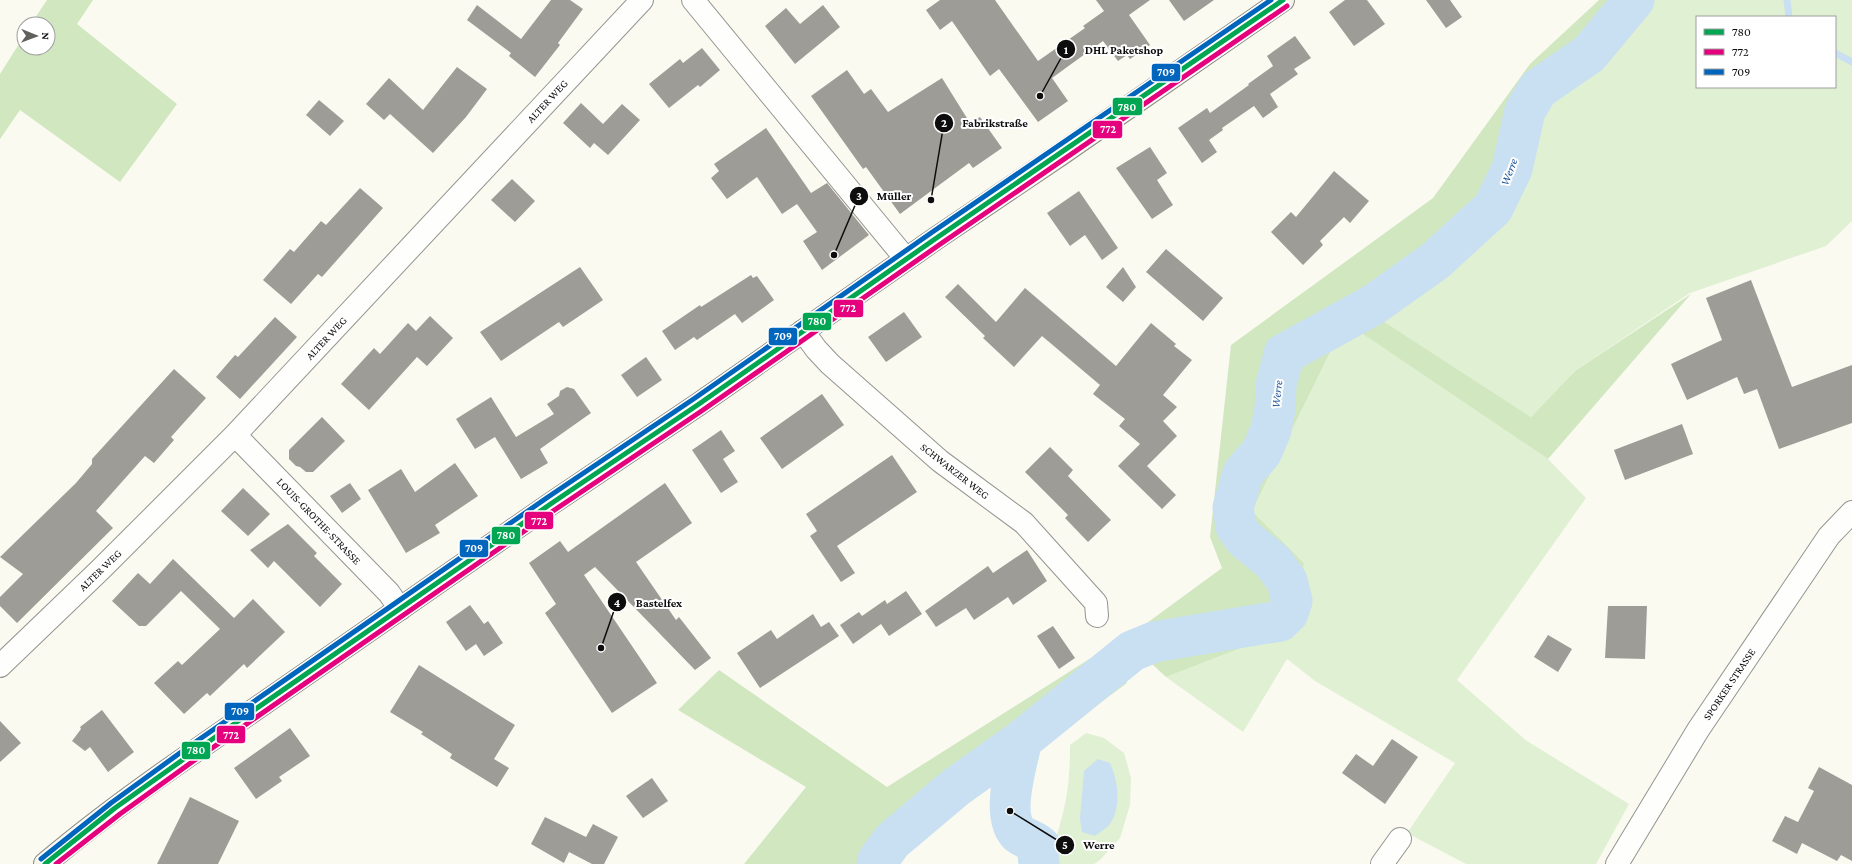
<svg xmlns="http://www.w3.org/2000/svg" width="1852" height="864" font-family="'Crimson Pro',serif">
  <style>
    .green { fill: #e0f0d2; fill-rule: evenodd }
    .forest { fill: #d0e7c0 }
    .water { fill: #c9dff2 }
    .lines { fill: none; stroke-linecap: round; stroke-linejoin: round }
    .stream { stroke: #c9dff2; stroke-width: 7 }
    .river { stroke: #c9dff2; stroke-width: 41 }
    .building { fill: #9d9c97 }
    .street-casing { stroke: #949490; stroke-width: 24 }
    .secondary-casing { stroke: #8a8a86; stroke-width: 24 }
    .street { stroke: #fefefd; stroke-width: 22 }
    .secondary { stroke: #f4f4e8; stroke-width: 22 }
    .bus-1-casing { stroke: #fff; stroke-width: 8 }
    .bus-2-casing { stroke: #fff; stroke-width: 8 }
    .bus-3-casing { stroke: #fff; stroke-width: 8 }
    .bus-1 { stroke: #00a651; stroke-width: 5 }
    .bus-2 { stroke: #e5007d; stroke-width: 5 }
    .bus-3 { stroke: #0065bd; stroke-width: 5 }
    .labels { text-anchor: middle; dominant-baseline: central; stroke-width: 4; stroke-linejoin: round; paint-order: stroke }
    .street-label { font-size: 11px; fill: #0d0d0d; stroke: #fff }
    .water-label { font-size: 12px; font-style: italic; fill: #1b5399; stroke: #fff }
    .leader { fill: none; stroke: #0d0d0d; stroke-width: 1.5 }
    .callout-dot { fill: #0d0d0d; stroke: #fff; stroke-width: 1.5 }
    .mark-label { font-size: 12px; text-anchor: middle; font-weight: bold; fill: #fff }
    .callout-label { font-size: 12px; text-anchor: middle; font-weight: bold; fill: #0d0d0d; stroke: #fff; stroke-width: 4; stroke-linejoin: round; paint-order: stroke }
    .line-badge { stroke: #fff; stroke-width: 1.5 }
    .badge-label { font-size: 11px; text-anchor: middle; font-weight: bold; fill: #fff }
  </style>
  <rect width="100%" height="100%" fill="#fafaf1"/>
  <!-- green -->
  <path class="green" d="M1643,0h209v221l-26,25 -136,47 -115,78 -44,46 -168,-109 65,-44 56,-66 59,-111zM1697,17h138v70h-138z
    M1345,322l203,137 38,39 -129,182 70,61 102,63 -33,60h-130l-59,-31 48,-70 -140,-82 -28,-22 -44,73 -77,-55 129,-50 9,-64 -52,-52z
    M1086,733l18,5 20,15 7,25 -1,27 -10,33 -20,22 -6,4h-55l-1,-9 2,-9 16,-8c11,-35 14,-57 14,-93z"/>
  <!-- forest -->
  <path class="forest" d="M47,0h46l-16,24 100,80 -57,78 -100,-72 -20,29v-65l24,-38v12h24v-24h-17z
    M1599,0h44l-100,87 -14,23 -43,87 -54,65 -69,46 168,109 44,-46 116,-77 -143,165 -203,-137 -93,189 52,52 -9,64 -129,50 -41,-38 97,-71 -12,-31 21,-192 202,-147 97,-134z
    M1102,651l25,32 -231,171 -4,10h-148l62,-77 -128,-77 41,-40 168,117z"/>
  <!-- water -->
  <path class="water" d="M1098,759l12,4c8,18 12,42 0,61 -3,4 -10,8 -15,12l-13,-4 -2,-13 4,-48z"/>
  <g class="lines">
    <!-- stream -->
    <path class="stream" d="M1787,0l2,17
      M1835,53l17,9"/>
    <!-- river -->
    <path class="river" d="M1022,740c-5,23 -22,75 -3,94 5,4 14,6 21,12l-2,9 1,9
      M877,864l1,-4 14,-19 64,-54 66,-47 110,-89 22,-9 126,-21 8,-8 4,-12 -5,-20 -14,-19 -28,-23 -9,-12 -3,-19 10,-35 18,-20 10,-23 4,-21 1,-24 8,-31 89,-49 62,-44 58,-53 19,-39 13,-58 13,-22 51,-35 45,-54"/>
  </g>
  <!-- building -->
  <path class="building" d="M551,0h19l13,9 -25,34 2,2 -25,32 -26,-21 2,-3 -44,-33 10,-15 44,34z
    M940,0h55l43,61 47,-33 -2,-2 21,-15 -8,-11h54l-21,15 21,30 -20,14 -3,-4 -9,6 -15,-20 -51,37 16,23 -30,21 -39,-53 -9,7 -38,-55 -12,9 -14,-20z
    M1169,0h45l-30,21z
    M1345,0h22l18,24 -31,22 -25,-34z
    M1426,0h24l12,17 -16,11z
    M823,5l17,22 -45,37 -30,-38 21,-18 14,16z
    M1295,36l16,22 -17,11 4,5 -28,20 8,13 -15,11 -9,-12 -32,22 1,2 -14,10 8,12 -15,11 -24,-35 29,-20 3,5 39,-28 -1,-1 25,-18 -6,-10z
    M702,48l18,22 -20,17 -2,-2 -29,23 -20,-24 31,-25 3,4z
    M457,67l30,22 -21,28 -33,36 -43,-39 -6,6 -18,-16 23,-26 34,32z
    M847,70l17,24 7,-5 17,23 54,-34 28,45 10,-6 22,31 -29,20 -4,-5 -69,51 -34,-47 -3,2 -52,-73z
    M319,100l25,21 -14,15 -24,-21z
    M581,103l22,21 19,-20 18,16 -32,35 -14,-12 -4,5 -27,-25z
    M766,128l45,65 16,-10 42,52 -47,35 -19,-29 14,-9 -20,-28 -15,10 -25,-37 -30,22 -16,-21 8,-7 -5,-7z
    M1150,147l17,26 -10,7 16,25 -21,14 -36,-51z
    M1334,171l35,30 -19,22 -6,-6 -24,24 3,4 -20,20 -32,-33 20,-20 5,5z
    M512,179l23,22 -20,21 -24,-22z
    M360,188l23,20 -61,69 -4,-3 -27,30 -28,-24 27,-31 4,3 27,-31 5,4z
    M1079,191l39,57 -16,12 -17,-25 -15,11 -23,-33z
    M1166,249l57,49 -20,23 -57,-49z
    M580,267l23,33 -40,27 -4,-5 -58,39 -21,-29z
    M1123,267l13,20 -13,15 -17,-15z
    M751,275l2,3 4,-2 17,24 -32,23 -7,-9 -38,26 -3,-3 -19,13 -13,-19 38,-26 1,2z
    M1751,280l41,107 60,-22v58l-73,26 -22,-60 -13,5 -7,-17 -50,23 -16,-36 51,-24 -16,-42z
    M958,284l38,38 29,-34 91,78 35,-43 25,21 -2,2 18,14 -29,35 14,12 -14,14 14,15 -30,30 29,29 -14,14 -44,-43 22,-22 -21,-18 6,-7 -32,-25 7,-9 -58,-49 -28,31 -31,-29 2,-2 -40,-39z
    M904,312l18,25 -36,25 -18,-25z
    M430,316l23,22 -26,28 -10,-9 -48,53 -28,-26 33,-36 6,6 28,-31 8,8z
    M275,317l22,20 -57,62 -24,-22 19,-22 3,2z
    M646,357l16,23 -25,17 -16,-22z
    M174,369l32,29 -35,39 3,3 -20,23 -9,-7 -49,55 17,17 -96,95 -17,-17v-9l23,-23 -23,-17 76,-74 16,-19v-5z
    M567,387l7,2 17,24 -51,36 8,14 -27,16 -26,-42 -20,12 -19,-30 35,-22 25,40 38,-23 -7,-10 12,-8 1,-5z
    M822,394l22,31 -62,44 -22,-31z
    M322,417l23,24 -32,31h-7l-6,-5 -4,-1 -7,-7v-9z
    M1682,424l11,30 -68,26 -11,-30z
    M721,430l14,21 -12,8 15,23 -17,11 -29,-43z
    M1050,447l23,23 -5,6 43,44 -23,22 -23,-24 3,-3 -43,-43z
    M892,455l25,37 -80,54 18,27 -14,9 -31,-46 7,-5 -11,-17z
    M455,463l23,33 -43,29 5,8 -34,20 -38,-63 33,-21 14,23z
    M350,483l11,16 -19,14 -12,-17z
    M665,483l27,40 -56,39 40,58 3,-3 32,41 -16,12 -100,-103 -11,8 73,108 -45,30 -67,-100 11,-9 -27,-41 31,-22 8,11z
    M243,488l27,26 -22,22 -27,-25z
    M288,524l29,29 -3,3 28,28 -22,23 -46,-46 -6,7 -18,-18z
    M1027,550l20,31 -34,24 -5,-8 -34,23 -8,-12 -30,19 -11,-16 63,-45 5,7z
    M173,559l61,59 19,-19 32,33 -38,36 -3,-4 -34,32 -3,-3 -23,21 -30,-31 24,-22 4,4 38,-36 -39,-38 -35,35h-7l-27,-25 26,-28 12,11z
    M906,591l16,23 -33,22 -8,-12 -28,20 -13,-19 19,-13 3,4 23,-16 2,4z
    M470,605l14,19 4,-3 15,22 -19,13 -8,-12 -10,7 -20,-29z
    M1608,606h39l-2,53 -40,-1z
    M813,614l8,13 8,-5 10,14 -79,52 -23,-35 34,-23 6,9z
    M1053,626l22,32 -16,11 -22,-33z
    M1548,635l24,14 -14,23 -24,-15z
    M419,665l96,60 -21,34 15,9 -12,19 -47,-29 2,-4 -31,-20 2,-2 -33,-20z
    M102,710l32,42 -26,20 -18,-25 -5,4 -13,-10 9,-12 -1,-2z
    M0,721l21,22 -21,19z
    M290,728l20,28 -31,21 3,4 -26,18 -22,-31z
    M1392,739l26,18 -33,47 -43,-31 14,-19 17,12z
    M1819,767l33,18v76l-11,-6 -4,6 -35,-18 -5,11 -25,-13 13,-25 13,6 16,-31 -6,-3z
    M652,778l16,23 -25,17 -17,-22z
    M190,797l49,24 -21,43h-61z
    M545,817l41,20 7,-13 25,13 -14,27h-12l-23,-12 -5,11 -33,-19z"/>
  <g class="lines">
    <!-- street casing -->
    <g class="street-casing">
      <path id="street" d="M693,0l213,259
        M803,331l13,18 14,15 110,97 84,62 72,80 1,13
        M235,435l154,158 11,16
        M0,666l101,-97 134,-134 407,-435
        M1382,864l18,-25
        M1617,864l81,-134 131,-194 23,-24"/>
    </g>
    <!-- secondary casing -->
    <g class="secondary-casing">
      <path id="secondary" d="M45,864c46,-39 94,-74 143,-108l364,-253 147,-99 236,-165 126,-85 222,-154"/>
    </g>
    <!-- street -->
    <use href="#street" class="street"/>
    <!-- secondary -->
    <use href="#secondary" class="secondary"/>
    <!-- bus-1 casing -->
    <g class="bus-1-casing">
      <path id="bus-1" d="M45,864l70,-56 73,-52 364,-253 147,-99 236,-165 348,-239"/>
    </g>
    <!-- bus-2 casing -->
    <g class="bus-2-casing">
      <path id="bus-2" d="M56,864l64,-50 72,-52 364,-253 147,-99 236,-165 348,-239"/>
    </g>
    <!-- bus-3 casing -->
    <g class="bus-3-casing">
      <path id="bus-3" d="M41,859l70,-56 73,-53 364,-253 147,-99 236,-165 340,-233"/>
    </g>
    <!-- bus-1 -->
    <use href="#bus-1" class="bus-1"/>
    <!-- bus-2 -->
    <use href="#bus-2" class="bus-2"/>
    <!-- bus-3 -->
    <use href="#bus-3" class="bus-3"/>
  </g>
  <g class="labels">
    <!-- street labels -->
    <g class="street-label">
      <text transform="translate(547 101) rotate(-47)">ALTER WEG</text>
      <text transform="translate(326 338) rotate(-47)">ALTER WEG</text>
      <text transform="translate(955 471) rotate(38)">SCHWARZER WEG</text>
      <text transform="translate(319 521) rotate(46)">LOUIS-GROTHE-STRASSE</text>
      <text transform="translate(100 570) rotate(-44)">ALTER WEG</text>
      <text transform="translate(1729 684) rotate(-56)">SPORKER STRASSE</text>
    </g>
    <!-- water labels -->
    <g class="water-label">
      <text transform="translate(1509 172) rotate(-69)">Werre</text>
      <text transform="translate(1277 394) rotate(-84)">Werre</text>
    </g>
  </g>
  <!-- callouts -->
  <path class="leader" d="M1040 96L1066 49M931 200L944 123M834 255L859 196M601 648L617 602M1010 811L1065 845"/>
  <g class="callout-dot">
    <circle cx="1040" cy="96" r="4"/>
    <circle cx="931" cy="200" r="4"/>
    <circle cx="834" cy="255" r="4"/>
    <circle cx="601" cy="648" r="4"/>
    <circle cx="1010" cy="811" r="4"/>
    <circle cx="1066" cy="49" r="10"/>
    <circle cx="944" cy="123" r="10"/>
    <circle cx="859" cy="196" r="10"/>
    <circle cx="617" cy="602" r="10"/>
    <circle cx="1065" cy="845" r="10"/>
  </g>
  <g class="mark-label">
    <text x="1066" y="54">1</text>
    <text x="944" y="127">2</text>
    <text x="859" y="200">3</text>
    <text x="617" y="607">4</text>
    <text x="1065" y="849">5</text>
  </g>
  <g class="callout-label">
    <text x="1124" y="54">DHL Paketshop</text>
    <text x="995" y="127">Fabrikstraße</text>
    <text x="894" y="200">Müller</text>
    <text x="659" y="607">Bastelfex</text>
    <text x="1099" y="849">Werre</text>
  </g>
  <g class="line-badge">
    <rect x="1151" y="63" width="30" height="19" rx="4" fill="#0065bd"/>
    <rect x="1112" y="97" width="31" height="19" rx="4" fill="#00a651"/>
    <rect x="1092" y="120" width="31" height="19" rx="4" fill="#e5007d"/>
    <rect x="833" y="299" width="31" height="19" rx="4" fill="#e5007d"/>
    <rect x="802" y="312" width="30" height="19" rx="4" fill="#00a651"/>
    <rect x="768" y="327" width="30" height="19" rx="4" fill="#0065bd"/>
    <rect x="524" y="511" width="30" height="19" rx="4" fill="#e5007d"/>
    <rect x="491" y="526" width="30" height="19" rx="4" fill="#00a651"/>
    <rect x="459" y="539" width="30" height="19" rx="4" fill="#0065bd"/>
    <rect x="224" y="702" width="31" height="19" rx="4" fill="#0065bd"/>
    <rect x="216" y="725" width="30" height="19" rx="4" fill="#e5007d"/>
    <rect x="181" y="741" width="30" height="19" rx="4" fill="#00a651"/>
  </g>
  <g class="badge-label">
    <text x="1166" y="76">709</text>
    <text x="1127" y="111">780</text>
    <text x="1108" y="133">772</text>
    <text x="848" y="312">772</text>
    <text x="817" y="325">780</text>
    <text x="783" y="340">709</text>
    <text x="539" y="525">772</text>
    <text x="506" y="539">780</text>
    <text x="474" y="552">709</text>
    <text x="240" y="715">709</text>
    <text x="231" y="739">772</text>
    <text x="196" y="754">780</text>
  </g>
  <!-- legend -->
  <rect x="1696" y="16" width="140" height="72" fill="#ffffff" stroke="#9e9e9e"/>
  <rect x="1704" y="29" width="20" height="6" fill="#00a651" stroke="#9e9e9e"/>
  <text x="1732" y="36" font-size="12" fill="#0d0d0d">780</text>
  <rect x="1704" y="49" width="20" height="6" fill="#e5007d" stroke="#9e9e9e"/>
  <text x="1732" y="56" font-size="12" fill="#0d0d0d">772</text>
  <rect x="1704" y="69" width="20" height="6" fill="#0065bd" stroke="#9e9e9e"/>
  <text x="1732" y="76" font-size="12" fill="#0d0d0d">709</text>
  <!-- north arrow -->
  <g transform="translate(36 36) rotate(91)"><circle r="19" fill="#ffffff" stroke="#9e9e9e"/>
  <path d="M0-3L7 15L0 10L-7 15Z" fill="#60605d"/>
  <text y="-6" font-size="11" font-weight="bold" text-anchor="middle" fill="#0d0d0d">N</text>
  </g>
</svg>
